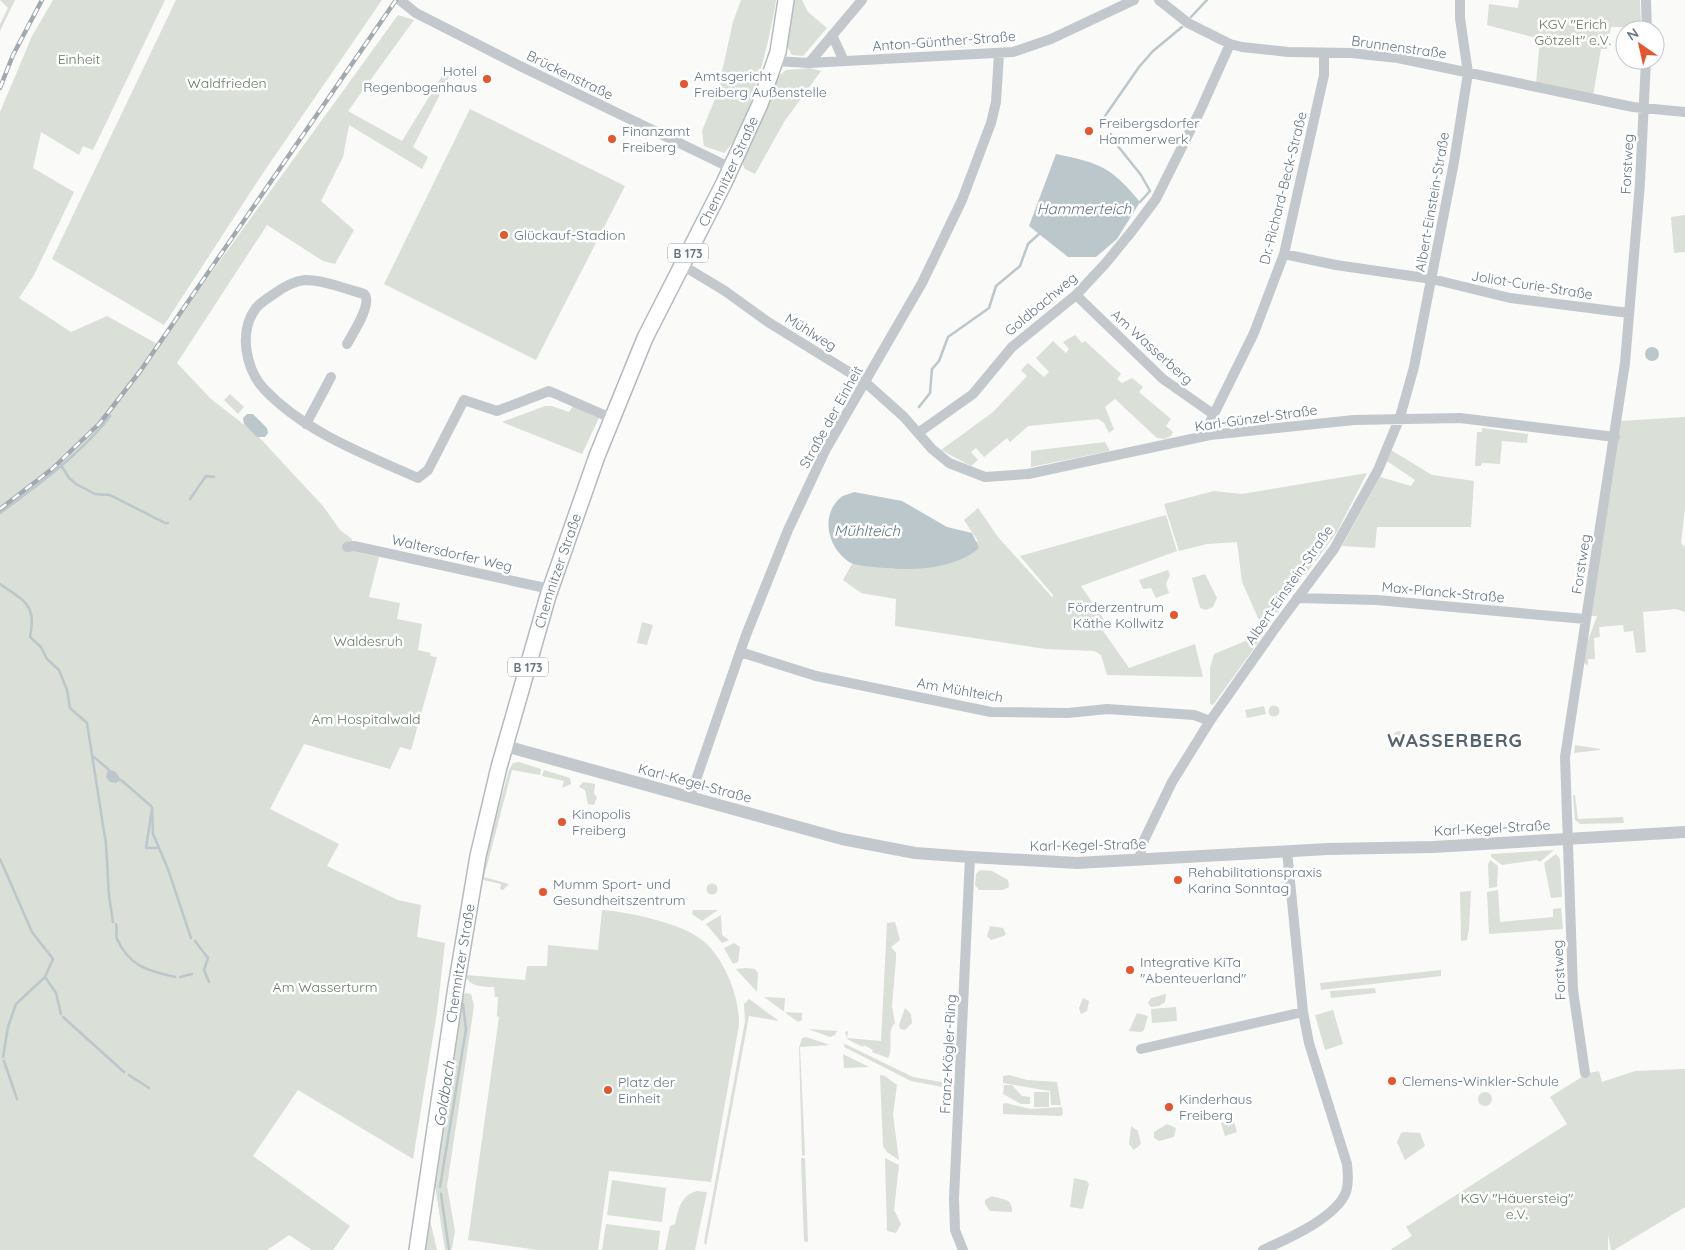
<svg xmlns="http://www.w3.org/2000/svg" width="1685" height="1250" font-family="Quicksand,sans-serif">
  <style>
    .green { fill: #dadfd7 }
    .water { fill: #bbc7cb }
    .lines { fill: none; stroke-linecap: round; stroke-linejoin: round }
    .stream { stroke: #bbc7cb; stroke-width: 2.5 }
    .primary-casing { stroke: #b5babe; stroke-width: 18 }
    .minor { stroke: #c3c8cc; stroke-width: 10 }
    .tertiary { stroke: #c3c8cc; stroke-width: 12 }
    .primary { stroke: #fff; stroke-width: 15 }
    .rail-casing { stroke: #a2aab0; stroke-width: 4.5 }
    .rail { stroke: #fff; stroke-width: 2.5; stroke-dasharray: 8; stroke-linecap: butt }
    .poi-dot { fill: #e4572e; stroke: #fff; stroke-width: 2 }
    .labels { text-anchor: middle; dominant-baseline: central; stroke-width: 5; stroke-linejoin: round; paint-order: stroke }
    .shield { fill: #fff; stroke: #939fa8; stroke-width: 1 }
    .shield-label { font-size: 12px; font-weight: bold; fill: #657683 }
    .park-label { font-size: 14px; fill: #687a64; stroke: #fff }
    .street-label { font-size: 14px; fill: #657683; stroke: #fff }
    .poi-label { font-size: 14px; fill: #657683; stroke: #fff; text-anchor: start }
    .water-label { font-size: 15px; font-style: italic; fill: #60757c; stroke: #fff }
    .district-label { font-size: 19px; font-weight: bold; letter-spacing: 1px; fill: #57646e; stroke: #fff }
  </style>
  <rect width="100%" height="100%" fill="#fafaf8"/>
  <!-- green -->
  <path class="green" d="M0,0h15l-15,31v-7l8,-16z
    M53,0h112l-72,150 -10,-4 -4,9 -38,-23 -8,36 41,24 -40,83 -15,23 52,34 36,-16 52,29 239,-330 16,5 -66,91 54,30 43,-70 5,4 -37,72 15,10 -6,12 -73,-44 -6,32 -22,44 33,29 -19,34 -12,-3 -56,-36 -90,138 34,36 45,35 67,72 17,24 12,9 1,12 26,6 -10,40 31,6 -3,16 25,5 -4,26 13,3 -1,3 7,1 -26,93 -11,-3 -10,22 -86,-25 -34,65 69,35 -12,22 71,34 23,5 -4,32 28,6 -8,69 -24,147 -115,-69 -45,66 97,70 -17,24h-21l-23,-15 -22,15h-267v-1138l32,-76z
    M176,0h206l-119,173 -99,152 -112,-66z
    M741,0h35c-5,35 -27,130 -52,153l-20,-7 -2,-15 15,-37 16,-72z
    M793,0h9l6,12 19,16 -24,28 -11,-1 -6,-11z
    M1519,0h121l1,27h-30l-4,22h-6l-8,47 -57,-12 4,-45 -53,-14 2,-21 29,4z
    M810,68l11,3 -37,51 -29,52 -10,-5 -3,-6 26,-57 9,-29 9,-7z
    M470,109l155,77 -89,174 -152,-76z
    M1685,215v37l-11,1 -3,-36z
    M1075,335l7,8 3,-2 36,33 -4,5 5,4 10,-5 11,9 -4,5 32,27 -5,7 7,6 -2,4 -7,3 -7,-1 -42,-39 -10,8 9,22 -5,4 -5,-10 -6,-4 -70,7 -18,16 -3,-4 -23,19 -8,-9 -5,4 7,8 -7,6 -30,-16 52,-38 34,-36 -6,-6 7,-7 16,14 5,-5 -13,-14 17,-17 13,12 3,-4 -6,-7z
    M230,394l14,13 -6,7 -14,-14z
    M545,406h7l17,6 4,-6 26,12 -17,36 -80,-32z
    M1685,417v91l-4,35 4,4v65l-9,-3 -33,3 3,40 -10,1 -3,-22 -9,1 -1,-7 -24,2 1,10 -6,1 1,21h-7v7l-6,-5 1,-7 14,-38h-6l30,-195z
    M1482,428l46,6 -1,9 -25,-2 -2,23 -18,-1 -1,3h-6l2,-34h5z
    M1105,442l5,9 -79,16v-16z
    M1391,450l41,25 42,6 -3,46h-94l-2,21 -33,-2 38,-69 31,9 4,-6 -28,-19z
    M1367,473l-30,59 -59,80 -19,8 -17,-38 -5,-40 -30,2 -28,7 -15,-47 50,-13 28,3z
    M978,508l20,29 55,61v-3l-33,-39 146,-41 11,36 -96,35 24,35 -6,4 30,43 66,-24 8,33 -96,-2 -6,-20 -7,-4 -48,-2 -151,-23 1,-27 -35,-6 -18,-13 9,-16 40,5 86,-28 -14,-21z
    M1168,570l2,5 -4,9 3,9 -13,5 -5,-10 -8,1 -4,-9z
    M1205,574l12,24 -4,9 -7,3 -6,-2 -8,-30z
    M642,622l11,3 -6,20 -10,-2z
    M1262,634l1,2 -50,69 -3,-1v-36l4,-14z
    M1268.5 711a5.5 5.5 0 1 1 11 0a5.5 5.5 0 1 1-11 0Z
    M1264,706l2,8 -19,4 -2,-8z
    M1393 737a6 6 0 1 1 12 0a6 6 0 1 1-12 0Z
    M1575,745l25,4v1l-26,3z
    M519,762l22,7 -1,6 -28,-5 -28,107 25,7 -6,6 -3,-1 1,-5 -18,-4 -3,3 6,-30 23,-83 4,-7z
    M544,770l26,8 1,6 -9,4 2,-7 -22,-5z
    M583,782l12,2 -1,10 3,3 -3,8 -6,-1 -3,-14 -6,-3z
    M1573,795h2l3,24 45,-2 1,6 -44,1 -5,-4z
    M1554,850l-14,12 -3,-2 -35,5 -11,-8v-3z
    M1556,854l4,5 2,38 -11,1 -7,-35z
    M1490,860l8,6 -1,21 -8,1 -1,-23z
    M980,870l12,1 16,9 1,7 -6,3h-24l-4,-5 1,-11z
    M706.5 889a5.5 5.5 0 1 1 11 0a5.5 5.5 0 1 1-11 0Z
    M1498,890l2,32 53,-5v-8l8,-1 2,21 -74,5 -2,-42z
    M1471,891l-2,38 -2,11 -6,1 -1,-49z
    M602,910c27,2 73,12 96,27 25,16 42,60 41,88l-28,157 -102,-11 -11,79h-61l-69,-10 31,-223 -2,-1 1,-19h-3l-1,-10c-10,0 -26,0 -28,-12l59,5 2,-14h20l1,-21 50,5z
    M693,910h25l-16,11 -10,-7z
    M721,915l1,20 7,5 -7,3 -16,-19z
    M895,922l5,18 -9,7 5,6v6l-4,47 3,17c-9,9 -1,24 -7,35l-16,-6 1,-2 -9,-5 -1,2 -16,-8 -2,-7 3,-1 -1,7 34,3 6,-118z
    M990,926l13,2 3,6 -2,2 -13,4 -4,-4z
    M734,943l6,4 -2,15 -5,2 -9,-16z
    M746,968l9,1 3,4 -1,19 -21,-23z
    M1441,970v6l-120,14 -1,-7z
    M1375,988l1,5 -45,5 -1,-7z
    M466,993l5,1 3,12 -27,180 8,45 -3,18 -7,1 -11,-71 28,-184z
    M1166,994l-1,8 -6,4 -8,1 -3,-4 3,-5z
    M764,997l21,1 -1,14 18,1v7l-4,2z
    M1083,998l6,3 -2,10 -6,3 -2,-6z
    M749,999l30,22 -30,-5 -43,230 -2,-4 41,-221 -1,-17z
    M1176,1007l1,14 -25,2 -1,-14z
    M905,1008l6,6 1,9 -7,7 -5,-1 -1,-4z
    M1333,1010l10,34 -18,6 -10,-35z
    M1137,1013l11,3 -4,14 -3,2 -12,-1z
    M808,1029l29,2 -2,4 -5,2z
    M806,1037l24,8 -30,2 5,108 -3,1 -3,-108 3,-10z
    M847,1045l66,32 39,7 3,3 -3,2 -41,-8 -67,-34v-3z
    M843,1054l26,13 -25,1z
    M1685,1069v138l-71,43h-3l-3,-15v15h-218l22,-14 -6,-9 161,-103 -17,-27 38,-24 11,-2 3,11 33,-11z
    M880,1075l5,1 12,9 -4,30 6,45 -12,-8 -4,-6z
    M1009,1075l18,5 30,2 4,23h-10l-1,-14 -47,-8v-7z
    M1004,1085h8l10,11 8,1v7h-9l-18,-10z
    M1478 1099a7 7 0 1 1 14 0a7 7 0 1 1-14 0Z
    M1034,1092h15v15h-15z
    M1006,1103l25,6 31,-2 1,7 -2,2 -58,-2v-10z
    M1233,1119l4,13 -12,4 -4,-13z
    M1167,1124l9,4 -2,9 -15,4 -5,-3v-6z
    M1131,1126l7,5 3,13 -7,6 -5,-6z
    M1404,1132l16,1 5,13 -20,14 -8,-18 4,-9z
    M801,1158h4l3,84 -4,-1z
    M885,1158l14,7 -5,45 7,14 -5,9 -9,-2z
    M1074,1178l13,3 2,3 -6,25 -13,-2z
    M612,1180l54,8 -4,34 -55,-7z
    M697,1191l10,1 -12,58h-30l5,-24 5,-2c4,-15 5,-28 22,-33z
    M992,1196c9,4 21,1 20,16l-22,-1 -5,-7v-4z
    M428,1219l2,1 7,30h-14z
    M606,1224l54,7 -2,19h-56z"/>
  <!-- water -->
  <path class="water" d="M1056,154c44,9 55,13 84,48l-23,37 -21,18h-28l-39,-31z
    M1645 354a7 7 0 1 1 14 0a7 7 0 1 1-14 0Z
    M247,414h6l14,14 1,5 -3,4h-8l-13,-13 -1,-6z
    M854,492l48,9 45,26 25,6 7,15c-26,23 -73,23 -106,19 -7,-1 -16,-1 -22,-4 -22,-13 -32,-46 -11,-65 3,-3 10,-4 14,-6z
    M108,769l8,3 5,8 -5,3 -6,-1 -4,-5z"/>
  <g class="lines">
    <!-- stream -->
    <path class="stream" d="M1191,17l16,-17
      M1105,116l34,-49 14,-16 29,-24
      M1111,134l2,6 28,35 9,16 -10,11
      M919,407l11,-14 2,-24 7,-8 9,-24 41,-29 7,-22 24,-20 8,-22 11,-10
      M61,465l8,13 7,6 19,10 15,1 55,28h3
      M190,499l16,-23 8,1
      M0,513c36,-26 84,-62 110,-97
      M0,584c24,17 37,20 30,53l11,10 6,12 12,11 8,20 3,18 17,15 19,121 3,52 4,26
      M94,757l14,12
      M121,780l30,26
      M152,807l1,27 15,35 23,69
      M152,809l-6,39h11
      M0,859l32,73 21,27 -8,18 11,16 5,21
      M116,924c2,4 -1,9 1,15 12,27 31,32 58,38
      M195,941l13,17 -4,12 5,12
      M180,977l12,-3
      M63,1017l61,55
      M3,1057l5,-30 8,-23 29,-27
      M4,1061l13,38
      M129,1075l20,13
      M440,1187l26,-158 -3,-25
      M441,1194l8,56"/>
    <!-- primary casing -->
    <g class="primary-casing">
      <g id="primary">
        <path id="s1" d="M417,1250l39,-263 22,-131 21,-89 49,-171 49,-140 48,-118 79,-155 36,-79 18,-52 8,-52"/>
      </g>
    </g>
    <!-- minor -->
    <path class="minor" d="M400,0l16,13 102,52 213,103
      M1159,0l29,23 42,21 12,3 46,5 63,1 47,5 235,49 52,5
      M1646,0l1,30
      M832,35l12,26
      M775,61l34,2 204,-11 38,-13 83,-39
      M809,63l53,-63
      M1284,254l52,11 96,14 78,19 119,15
      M682,265l43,26 43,31 97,60 39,35 28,32 17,14 36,14 43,-3 182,-39 144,-15 106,-2 155,19
      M1076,295l87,84 50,35
      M347,344c6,-11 26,-41 17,-50 -18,-5 -40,-14 -59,-14 -11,1 -23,8 -31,14 -6,4 -13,8 -18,14 -18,24 -10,61 8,81 42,44 100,65 154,89l10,-8 36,-70 33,11 52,-20 62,27
      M306,424l25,-47
      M918,433l55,-39 39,-47 64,-52 29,-31 27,-33 24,-32 44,-88 30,-67
      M1210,435l-1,-11 45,-91 30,-79 40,-179v-22
      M347,547l7,-1 196,43
      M1297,598l80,2 208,19
      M740,652l76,24 175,36 77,1 39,-4 87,6 16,6
      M690,797l56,-162 42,-105 38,-81 96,-166 40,-83 29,-77 5,-21 3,-48
      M1140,860l1,-11 4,-11 27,-56 38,-61 66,-94 58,-78 44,-79 22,-53 14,-50 40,-205 14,-89 -8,-55v-18
      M1141,1049l162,-37
      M1585,1073l-12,-83 -8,-233 60,-394 15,-180 6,-123
      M963,1250l-8,-20 -1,-32 16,-341
      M1263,1250c24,-11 73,-32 83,-58 3,-9 2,-19 1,-28l-38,-121 -6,-31 -16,-161"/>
    <!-- tertiary -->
    <path class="tertiary" d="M505,746l337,93 73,14 55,4 107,6 251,-14 105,-2 252,-15"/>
    <!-- primary -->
    <use href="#primary" class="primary"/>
    <!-- rail casing -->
    <g class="rail-casing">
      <path id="rail" d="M0,88l13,-33 29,-55
        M0,509l52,-40 48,-46 41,-53 255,-370"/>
    </g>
    <!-- rail -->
    <use href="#rail" class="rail"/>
  </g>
  <!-- markers -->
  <g class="poi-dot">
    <circle cx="487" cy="79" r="5"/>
    <circle cx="684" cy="84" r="5"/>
    <circle cx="1089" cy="131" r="5"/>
    <circle cx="612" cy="139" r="5"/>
    <circle cx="504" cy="235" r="5"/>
    <circle cx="1174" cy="615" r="5"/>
    <circle cx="562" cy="822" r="5"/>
    <circle cx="1178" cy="880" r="5"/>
    <circle cx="543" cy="892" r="5"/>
    <circle cx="1130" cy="970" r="5"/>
    <circle cx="1392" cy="1081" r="5"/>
    <circle cx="608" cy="1090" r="5"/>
    <circle cx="1169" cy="1107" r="5"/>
  </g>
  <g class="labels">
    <!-- shield labels -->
    <g class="shield">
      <rect x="668" y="243.5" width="40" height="19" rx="4"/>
      <rect x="508" y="657.5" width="40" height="19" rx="4"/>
    </g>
    <g class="shield-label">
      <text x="688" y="253">B 173</text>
      <text x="528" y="667">B 173</text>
    </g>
    <!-- park labels -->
    <g class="park-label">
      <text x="1573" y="24">KGV "Erich<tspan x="1573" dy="16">Götzelt" e.V.</tspan></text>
      <text x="79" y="59">Einheit</text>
      <text x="227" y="83">Waldfrieden</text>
      <text x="368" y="641">Waldesruh</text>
      <text x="366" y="719">Am Hospitalwald</text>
      <text x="325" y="987">Am Wasserturm</text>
      <text x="1517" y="1198">KGV "Häuersteig"<tspan x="1517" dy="16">e.V.</tspan></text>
    </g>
    <!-- street labels -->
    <g class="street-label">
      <text transform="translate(944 41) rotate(-4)">Anton-Günther-Straße</text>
      <text transform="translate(1399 47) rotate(8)">Brunnenstraße</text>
      <text transform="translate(570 75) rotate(26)">Brückenstraße</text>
      <text transform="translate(1627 164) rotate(-87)">Forstweg</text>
      <text stroke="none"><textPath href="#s1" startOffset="1130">Chemnitzer Straße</textPath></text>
      <text transform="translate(1283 188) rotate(-76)">Dr.-Richard-Beck-Straße</text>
      <text transform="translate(1432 202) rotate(-80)">Albert-Einstein-Straße</text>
      <text transform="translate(1532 285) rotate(9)">Joliot-Curie-Straße</text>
      <text transform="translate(1041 304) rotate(-40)">Goldbachweg</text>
      <text transform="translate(811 332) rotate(32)">Mühlweg</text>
      <text transform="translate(1152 347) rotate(42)">Am Wasserberg</text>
      <text transform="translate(831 417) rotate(-61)">Straße der Einheit</text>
      <text transform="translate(1256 418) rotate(-8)">Karl-Günzel-Straße</text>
      <text transform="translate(452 553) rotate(13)">Waltersdorfer Weg</text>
      <text transform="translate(1581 564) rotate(-81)">Forstweg</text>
      <text stroke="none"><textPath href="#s1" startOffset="695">Chemnitzer Straße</textPath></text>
      <text transform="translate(1289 585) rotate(-55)">Albert-Einstein-Straße</text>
      <text transform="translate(1443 592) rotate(5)">Max-Planck-Straße</text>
      <text transform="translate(960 690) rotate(10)">Am Mühlteich</text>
      <text transform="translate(695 783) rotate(15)">Karl-Kegel-Straße</text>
      <text transform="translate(1492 828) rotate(-3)">Karl-Kegel-Straße</text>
      <text transform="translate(1088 845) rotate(-1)">Karl-Kegel-Straße</text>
      <text stroke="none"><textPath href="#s1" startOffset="290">Chemnitzer Straße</textPath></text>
      <text transform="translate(1559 970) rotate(-93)">Forstweg</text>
      <text transform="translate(948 1054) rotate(-87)">Franz-Kögler-Ring</text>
    </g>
    <!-- poi labels -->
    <g class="poi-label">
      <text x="477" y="71" text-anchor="end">Hotel<tspan x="477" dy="16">Regenbogenhaus</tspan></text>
      <text x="694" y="76">Amtsgericht<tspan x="694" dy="16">Freiberg Außenstelle</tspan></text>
      <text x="1099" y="123">Freibergsdorfer<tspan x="1099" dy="16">Hammerwerk</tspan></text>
      <text x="622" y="131">Finanzamt<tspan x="622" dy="16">Freiberg</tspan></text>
      <text x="514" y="235">Glückauf-Stadion</text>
      <text x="1164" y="607" text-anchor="end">Förderzentrum<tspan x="1164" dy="16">Käthe Kollwitz</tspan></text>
      <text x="572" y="814">Kinopolis<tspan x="572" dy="16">Freiberg</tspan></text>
      <text x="1188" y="872">Rehabilitationspraxis<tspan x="1188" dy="16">Karina Sonntag</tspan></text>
      <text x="553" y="884">Mumm Sport- und<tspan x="553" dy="16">Gesundheitszentrum</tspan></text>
      <text x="1140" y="962">Integrative KiTa<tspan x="1140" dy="16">"Abenteuerland"</tspan></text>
      <text x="1402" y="1081">Clemens-Winkler-Schule</text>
      <text x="618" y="1082">Platz der<tspan x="618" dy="16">Einheit</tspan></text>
      <text x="1179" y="1099">Kinderhaus<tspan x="1179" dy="16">Freiberg</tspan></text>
    </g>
    <!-- water labels -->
    <g class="water-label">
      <text x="1084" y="208">Hammerteich</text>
      <text x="867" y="530">Mühlteich</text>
      <text transform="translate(444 1094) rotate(-81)">Goldbach</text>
    </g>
    <!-- district labels -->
    <g class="district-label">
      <text x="1455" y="740">WASSERBERG</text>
    </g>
  </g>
  <!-- north arrow -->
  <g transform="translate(1640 45) rotate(326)"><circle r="24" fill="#ffffff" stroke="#c1c8cd"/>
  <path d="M0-4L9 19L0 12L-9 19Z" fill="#e4572e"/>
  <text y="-8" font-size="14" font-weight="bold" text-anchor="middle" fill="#657683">N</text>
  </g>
</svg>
